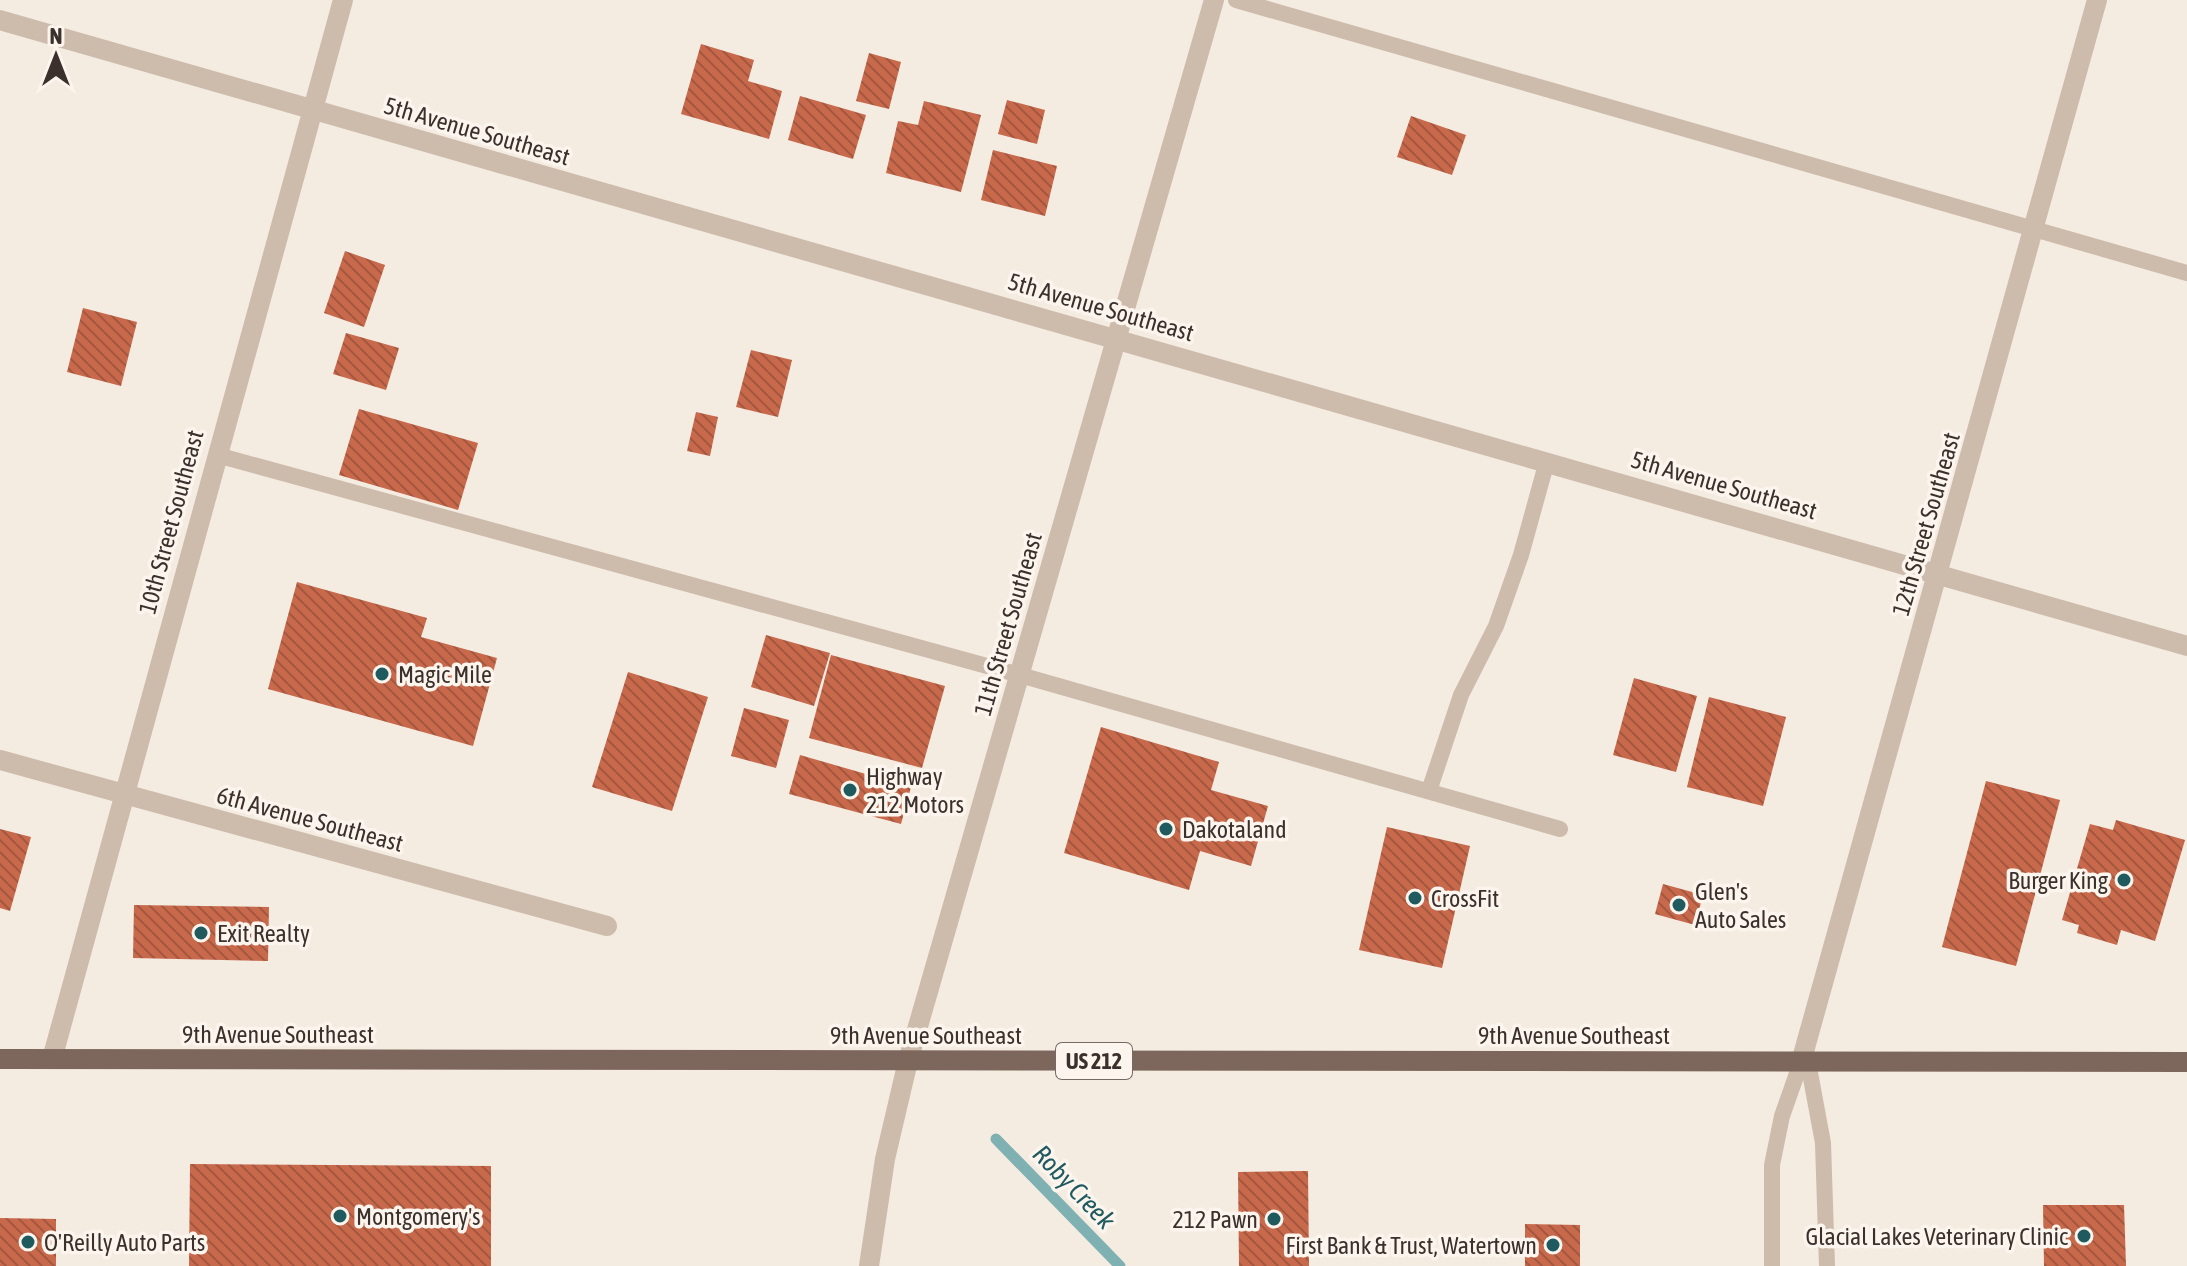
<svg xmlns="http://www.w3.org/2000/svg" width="2187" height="1266" font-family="'Asap Condensed',sans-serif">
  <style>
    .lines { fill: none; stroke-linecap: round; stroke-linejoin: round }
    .stream { stroke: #7fb0b2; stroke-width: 11 }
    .building { fill: url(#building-back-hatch) }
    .service { stroke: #cdbbac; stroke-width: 16 }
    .minor { stroke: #cdbbac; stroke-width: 20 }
    .tertiary { stroke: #cdbbac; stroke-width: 20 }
    .primary { stroke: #7d675c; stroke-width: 20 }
    .poi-dot { fill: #1f5a5e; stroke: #fbf5ee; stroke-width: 3 }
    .labels { text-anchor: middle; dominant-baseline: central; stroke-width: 7; stroke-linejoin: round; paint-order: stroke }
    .shield { fill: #fbf5ee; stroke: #756b66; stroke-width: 2 }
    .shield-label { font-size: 22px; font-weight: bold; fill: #3b302b }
    .street-label { font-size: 24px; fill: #3b302b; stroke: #fbf5ee }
    .poi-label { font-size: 24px; fill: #3b302b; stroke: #fbf5ee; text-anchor: start }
    .water-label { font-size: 26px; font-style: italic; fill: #1f5a5e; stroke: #fbf5ee }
  </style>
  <defs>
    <pattern id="building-back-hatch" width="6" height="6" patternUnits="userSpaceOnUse" patternTransform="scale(2)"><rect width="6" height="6" fill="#c8694b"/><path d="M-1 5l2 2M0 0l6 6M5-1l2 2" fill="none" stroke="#a4573f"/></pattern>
  </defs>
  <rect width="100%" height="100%" fill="#f4ebe1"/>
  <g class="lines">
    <!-- stream -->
    <path class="stream" d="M996,1139l124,127"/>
  </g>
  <!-- building -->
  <path class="building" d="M701,44l53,16 -6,21 34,10 -13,48 -88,-25z
    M869,53l32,9 -12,47 -33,-8z
    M800,96l66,19 -13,44 -65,-19z
    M1007,100l38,10 -8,34 -39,-10z
    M924,101l57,14 -20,77 -75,-19 12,-52 20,4z
    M1411,116l55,19 -14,40 -55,-18z
    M993,150l64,16 -12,50 -64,-16z
    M345,251l40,14 -21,62 -40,-14z
    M83,308l54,14 -16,64 -54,-14z
    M346,333l53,15 -13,42 -53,-16z
    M751,350l41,10 -14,57 -42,-10z
    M359,409l119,34 -20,67 -119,-35z
    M696,412l22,5 -8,39 -23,-5z
    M297,582l130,36 -6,19 76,21 -24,88 -205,-57z
    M766,635l64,18 -16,53 -63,-19z
    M831,655l114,31 -23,82 -113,-30z
    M628,672l80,25 -36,114 -80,-24z
    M1634,678l63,18 -21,76 -63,-17z
    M1709,697l77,20 -23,89 -76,-19z
    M744,708l45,12 -13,48 -45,-12z
    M1101,727l118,35 -8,28 57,16 -17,60 -51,-15 -11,39 -125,-37z
    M800,755l111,32 -10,37 -112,-30z
    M1986,781l74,19 -44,166 -74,-19z
    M2116,820l69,20 -30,101 -34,-11 -4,15 -40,-12 2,-8 -17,-5 28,-96 23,6z
    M1387,827l83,19 -28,122 -83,-18z
    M0,829l31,8 -21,74 -10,-3z
    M1663,884l40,11 -8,30 -40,-11z
    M134,905l135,2 -1,54 -135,-3z
    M190,1164l301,2v100h-302z
    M1308,1171l1,95h-70l-1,-94z
    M2043,1205h81l2,61h-82z
    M0,1218l56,1v47h-56z
    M1525,1224l55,1v41h-55z"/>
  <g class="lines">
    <!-- service -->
    <path class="service" d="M1236,0l951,273
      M217,455l803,220 540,154
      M1429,791l32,-96 35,-69 25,-71 26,-94
      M1808,1062l15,81 4,123
      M1772,1266v-101l10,-49 19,-54"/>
    <!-- minor -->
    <path class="minor" d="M0,20l2187,626
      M0,760l607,166
      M52,1059l291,-1059
      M1801,1062l296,-1062
      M869,1266l16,-107 23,-98"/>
    <!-- tertiary -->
    <path class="tertiary" d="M908,1061l306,-1061"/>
    <!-- primary -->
    <path class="primary" d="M0,1059l2187,3"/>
  </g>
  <!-- markers -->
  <g class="poi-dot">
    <circle cx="382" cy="674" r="8"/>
    <circle cx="850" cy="790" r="8"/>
    <circle cx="1166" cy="829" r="8"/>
    <circle cx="2124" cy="880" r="8"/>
    <circle cx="1415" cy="898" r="8"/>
    <circle cx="1679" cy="905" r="8"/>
    <circle cx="201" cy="933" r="8"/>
    <circle cx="340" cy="1216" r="8"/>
    <circle cx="1274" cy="1219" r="8"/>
    <circle cx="2084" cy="1236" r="8"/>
    <circle cx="28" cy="1242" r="8"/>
    <circle cx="1553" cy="1245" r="8"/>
  </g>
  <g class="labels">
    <!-- shield labels -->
    <rect class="shield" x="1056" y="1043" width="76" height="36" rx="6"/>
    <g class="shield-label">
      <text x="1094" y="1061">US 212</text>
    </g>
    <!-- street labels -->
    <g class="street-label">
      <text transform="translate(477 131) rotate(16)">5th Avenue Southeast</text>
      <text transform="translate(1101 307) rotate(16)">5th Avenue Southeast</text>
      <text transform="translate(1724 485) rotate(16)">5th Avenue Southeast</text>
      <text transform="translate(171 522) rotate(-75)">10th Street Southeast</text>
      <text transform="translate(1926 524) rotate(-74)">12th Street Southeast</text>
      <text transform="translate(1008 624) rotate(-74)">11th Street Southeast</text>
      <text transform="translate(310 819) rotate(15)">6th Avenue Southeast</text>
      <text x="278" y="1034">9th Avenue Southeast</text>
      <text x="926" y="1035">9th Avenue Southeast</text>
      <text x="1574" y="1035">9th Avenue Southeast</text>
    </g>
    <!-- poi labels -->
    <g class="poi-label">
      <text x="398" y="674">Magic Mile</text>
      <text x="866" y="776">Highway<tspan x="866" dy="28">212 Motors</tspan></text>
      <text x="1182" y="829">Dakotaland</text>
      <text x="2108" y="880" text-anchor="end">Burger King</text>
      <text x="1695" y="891">Glen's<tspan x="1695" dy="28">Auto Sales</tspan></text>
      <text x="1431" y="898">CrossFit</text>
      <text x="217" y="933">Exit Realty</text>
      <text x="356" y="1216">Montgomery's</text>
      <text x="1258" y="1219" text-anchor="end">212 Pawn</text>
      <text x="2068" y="1236" text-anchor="end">Glacial Lakes Veterinary Clinic</text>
      <text x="44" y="1242">O'Reilly Auto Parts</text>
      <text x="1537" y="1245" text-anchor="end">First Bank &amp; Trust, Watertown</text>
    </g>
    <!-- water labels -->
    <g class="water-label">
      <text transform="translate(1074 1187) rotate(46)">Roby Creek</text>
    </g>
  </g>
  <!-- north arrow -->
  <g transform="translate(56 56)" stroke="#fbf5ee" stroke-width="6" paint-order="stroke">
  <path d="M0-6L14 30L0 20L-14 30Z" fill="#3b302b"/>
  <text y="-12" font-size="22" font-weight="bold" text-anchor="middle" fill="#3b302b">N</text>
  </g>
</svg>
